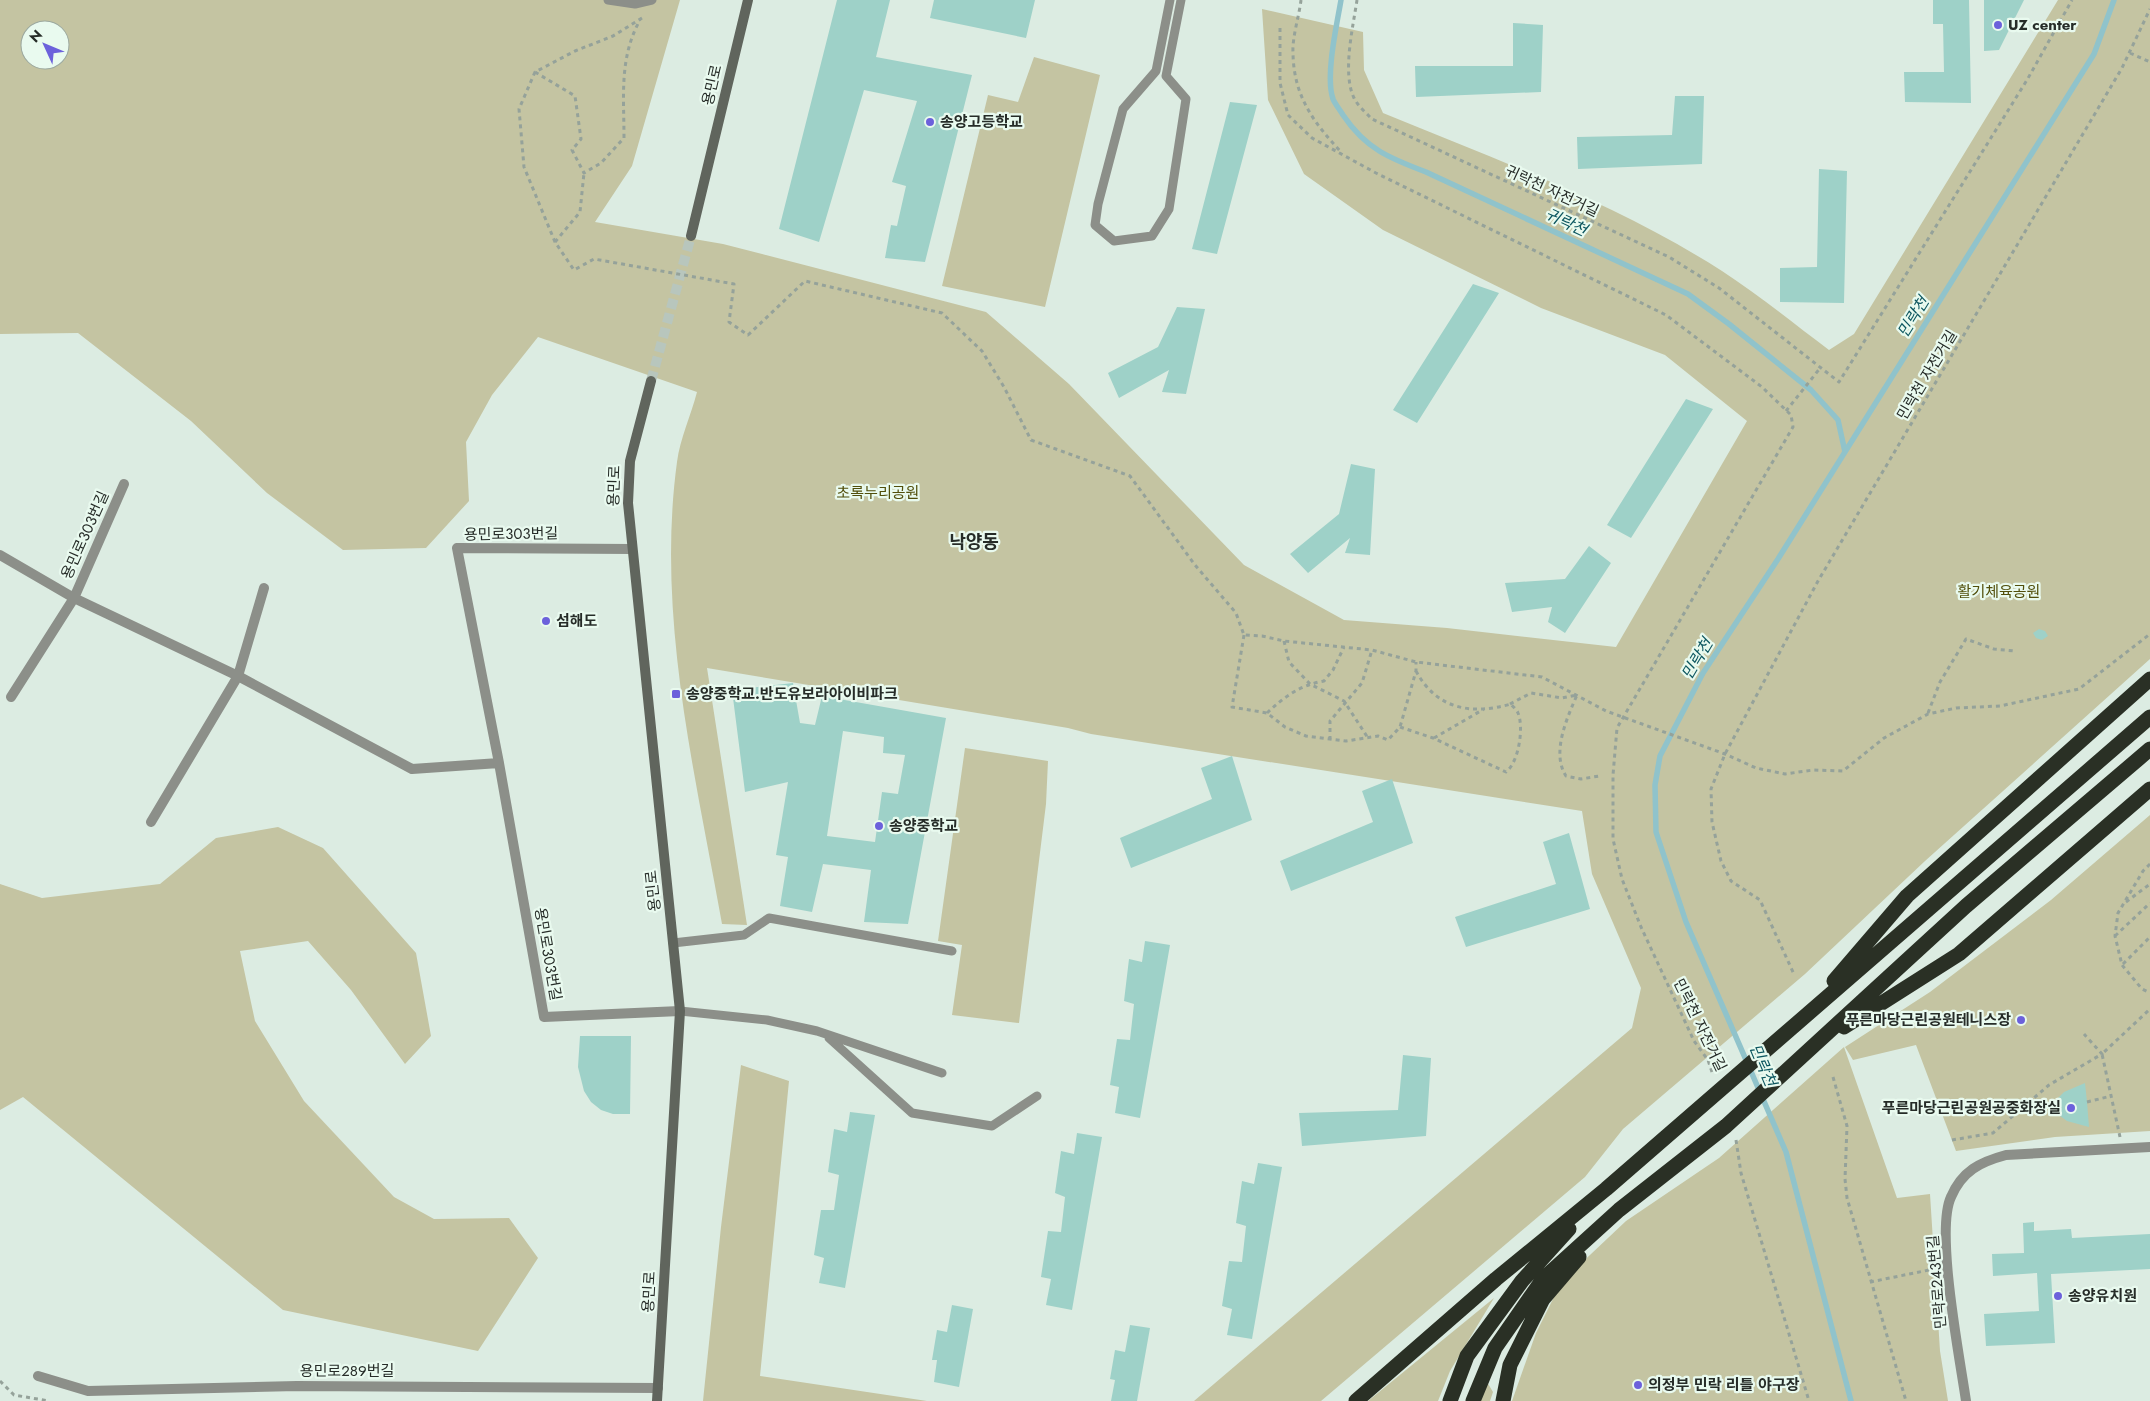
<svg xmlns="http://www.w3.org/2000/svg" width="2150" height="1401" font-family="Jost,'Noto Sans KR',sans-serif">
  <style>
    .green { fill: #c4c4a2; fill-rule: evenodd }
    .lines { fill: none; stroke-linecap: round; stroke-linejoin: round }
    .stream { stroke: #90c3cb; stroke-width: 5.5 }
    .building { fill: #9ed1c8; fill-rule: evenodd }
    .secondary-tunnel { stroke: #b8c6bd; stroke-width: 10; stroke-dasharray: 10 5; stroke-linecap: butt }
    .path { stroke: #95a29a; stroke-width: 3; stroke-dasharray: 4 4; stroke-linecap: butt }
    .lane { stroke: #8c8f89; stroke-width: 9 }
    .street { stroke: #8c8f89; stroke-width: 10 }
    .secondary { stroke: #60655d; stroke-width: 10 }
    .highway { stroke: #2a3025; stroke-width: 15 }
    .poi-dot { fill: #6c61db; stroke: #e9faef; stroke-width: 2 }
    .labels { text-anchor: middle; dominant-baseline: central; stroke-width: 4.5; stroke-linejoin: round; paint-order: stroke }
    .poi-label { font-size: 15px; font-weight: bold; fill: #262c28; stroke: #e9faef; text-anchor: start }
    .street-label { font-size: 15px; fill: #262c28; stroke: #e9faef }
    .park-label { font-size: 15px; fill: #514e0a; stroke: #e9faef }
    .water-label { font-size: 16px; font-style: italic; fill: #0c565f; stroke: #e9faef }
    .quarter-label { font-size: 18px; font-weight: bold; fill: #262c28; stroke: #e9faef }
  </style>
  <rect width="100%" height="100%" fill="#dcece2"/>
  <!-- green -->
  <path class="green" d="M0,0h680l-48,166 -37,56 128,22 263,68 83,72 175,181 100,55 103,8 169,19 131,-226 -82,-66 -124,-47 -158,-78 -79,-56 -36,-74 -6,-91 101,23 1,38 19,43c115,47 234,91 339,158 37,24 72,53 107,79l25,-16 204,-334h92v659l-225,202 -120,113 -182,155 -38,48 -264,224h-127l438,-373 9,-40 -49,-114 -10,-63 -491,-77 -23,-6 -361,-60 40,257 -25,-1c-27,-152 -66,-307 -45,-462 3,-23 14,-47 20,-70l-159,-55 -46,58 -26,47 3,59 -43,47 -83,2 -76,-57 -76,-72 -113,-88 -78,1zM30,30h30v30h-30z
    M1034,57l66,18 -55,232 -103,-21 46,-191 30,7z
    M965,748l83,13 -2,43 -27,219 -67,-8 10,-70 -24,-4z
    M2150,815v316l-95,6 -99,14 -40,-106 -63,15 -8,-13 85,-55 121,-92z
    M278,827l45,21 93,105 15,83 -26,28 -54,-74 -43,-49 -68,10 15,70 49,80 90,96 40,22 75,-1 29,40 -60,93 -195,-41 -260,-213 -23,13v-226l42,14 118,-14 56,-46z
    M1844,1047l53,151 33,-4 10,157 8,50h-436l24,-68 22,-44 15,-18 53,-50 93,-63z
    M741,1065l48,16 -29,295 167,25h-224l18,-174z
    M1494,1298l-44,73 -12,30h-70z
    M1487,1382l6,10 -3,9h-10z"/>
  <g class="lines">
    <!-- stream -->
    <path class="stream" d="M1341,0c-4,24 -16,76 -8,99 2,5 7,11 10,16 23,34 46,43 83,57l262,122 41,30 82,66 27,30 7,32
      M1851,1401l-65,-249 -100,-230 -30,-90 -1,-47 5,-29 43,-83 75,-114 316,-505 20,-54"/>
  </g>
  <!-- building -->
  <path class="building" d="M837,0h53l-14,57 96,18 -47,187 -40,-4 6,-33 6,1 9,-40 -14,-4 25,-81 -53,-11 -45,152 -40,-13z
    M934,0h101l-9,38 -96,-20z
    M1933,0h36l2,103 -66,-1 -1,-30h40l-1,-48h-10z
    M1984,0h40l-25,50 -15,1z
    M1513,23l30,2 -2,67 -125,5 -1,-31h98z
    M1675,96h29l-2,68 -124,5 -1,-32 95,-2z
    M1230,102l27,3 -40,149 -25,-5z
    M1819,169l28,2 -3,132 -64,-1v-34l37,-1z
    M1473,284l26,9 -82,130 -24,-13z
    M1177,307l28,2 -19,85 -24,-2 7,-22 -50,28 -11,-25 50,-26z
    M1686,399l27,10 -82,129 -24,-13z
    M1351,464l24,5 -5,86 -25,-2 5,-15 -42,35 -18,-19 49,-40z
    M1589,546l22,17 -46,70 -17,-11 4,-15 -40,5 -7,-29 60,-4z
    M2039,629l6,2 3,5 -6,4 -6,-2 -3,-5z
    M793,683l7,40 15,2 7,-29 124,22 -38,206 -44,-2 7,-52 -48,-6 -11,48 -32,-6 8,-49 -12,-2 12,-73 -43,10 -13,-102zM843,731l41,6 -1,16 22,2 -7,39 -16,-2 -7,50 -48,-6z
    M1232,756l20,64 -121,48 -11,-30 92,-39 -11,-31z
    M1392,779l21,64 -122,48 -11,-30 93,-39 -11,-31z
    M1569,833l21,76 -124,38 -11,-30 101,-33 -13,-42z
    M1145,941l25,4 -30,173 -25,-5 4,-26 -9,-2 7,-46 13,1 4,-36 -10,-3 5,-42 13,3z
    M580,1036h51l-1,78h-17l-12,-4 -10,-8 -7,-11 -6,-24z
    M1403,1055l28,3 -5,78 -124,10 -3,-33 99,-3z
    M2085,1083l2,19 2,25 -22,-6 -11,-8 -1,-12 9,-9z
    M850,1112l25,3 -30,173 -26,-5 5,-25 -10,-3 7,-45h13l5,-35 -11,-3 6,-43 13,3z
    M1077,1133l25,4 -30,173 -26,-5 5,-26 -10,-2 7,-46 13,1 4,-35 -10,-4 6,-42 13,3z
    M1258,1163l24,4 -30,172 -25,-4 5,-26 -10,-3 7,-45 13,1 4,-36 -10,-3 6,-42 12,3z
    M2034,1222v9l37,-2 1,9 78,-4v35l-99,5 4,69 -69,3 -2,-32 55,-3 -2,-38 -44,3 -1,-22 32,-1 -1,-30z
    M952,1305l21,4 -14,78 -25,-5 3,-22h-5l5,-30 10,2z
    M1130,1325l20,3 -13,73h-26l4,-21 -5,-1 5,-29 10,2z"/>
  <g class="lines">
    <!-- secondary-tunnel -->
    <path class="secondary-tunnel" d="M651,381l40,-145"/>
    <!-- path -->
    <path class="path" d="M1301,0c-2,17 -9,37 -8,54 1,43 21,69 49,99
      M1357,0c-4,27 -15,73 -3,98 4,8 12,15 18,21l297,138 50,31 120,94 188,-302 45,-80
      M642,18l-29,18 -38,15 -40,21 -16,37 5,58 31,75 19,28 20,-11 140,25 -5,38 19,13 57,-54 137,32 40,38 22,36 27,53 99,36 65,89 41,48 8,22 18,1 22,5 88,9 44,12 126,15 64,34 119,43 31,14 29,6 28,-4 30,1 41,-33 44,-24 28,-6 44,-2 79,-17 71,-55
      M1280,28v55l8,32 24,23 64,35 290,142 96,72 29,28 2,12 -176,301 -4,47v64l9,40 19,48 53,114 14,19 5,15
      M2130,53l20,9
      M535,72l40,24 6,43 -9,11 12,23 17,-10 23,-25c0,-42 -5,-80 16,-118
      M555,242l25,-30 4,-39
      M1786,411l35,-44
      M1244,635l-12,72 35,6 18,14 21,9 40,5 32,-5 10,4 12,-13 16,-56v-9
      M1284,641l5,21 21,22 34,17 24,37
      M1510,704l21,-11 31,5 15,-3c-10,23 -26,58 -11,81l15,3 18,-3
      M1267,713c17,-16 33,-28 57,-32l9,-11 11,-23
      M1928,713l12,-31 26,-43 28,10 21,2
      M1400,727l33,11 73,34c13,-10 18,-45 12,-59 -1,-3 -5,-6 -7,-9 -39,11 -74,6 -95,-33
      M1434,738l50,-29
      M1330,740v-19l32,-38 10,-33
      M2150,864l-7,7 -25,42 -3,23 7,29 20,24 8,4
      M2126,902l24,-18
      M2115,936l35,-33
      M2123,964l27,-27
      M1793,972l-33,-72 -29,-19 -10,-20 -9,-39 -1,-33 14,-35 93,-173 304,-513 28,-59
      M1833,1077l14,49 -2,53 2,19 59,203
      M2087,1102l24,-6
      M2120,1137l-18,-83 48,-45
      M1736,1140l5,33 68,228
      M1952,1140l41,-7 56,-48 53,-31 -18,-20
      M1870,1282l64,-13
      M0,1381l14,14 35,6"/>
    <!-- lane -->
    <path class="lane" d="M608,0l27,4 17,-4
      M1170,0l-14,71 -33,38 -25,95 -3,21 19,16 38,-5 17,-27 17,-110 -20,-23 15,-76
      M673,943l71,-8 25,-17 183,33
      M680,1011l87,9 50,11 125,42
      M829,1038l83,75 80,13 45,-30"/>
    <!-- street -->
    <path class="street" d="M0,555l74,43 164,78 174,93 87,-6 45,254 136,-6
      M11,697l63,-99 50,-114
      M499,763l-42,-215 175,1
      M151,822l87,-146 26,-88
      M38,1376l50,15 209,-5 361,2
      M1966,1401c-6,-42 -31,-170 -15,-204 11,-26 29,-35 55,-42l144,-8"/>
    <!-- secondary -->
    <path class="secondary" d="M691,236l57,-236
      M651,381l-21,80 -2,42 52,508 -23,390"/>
    <!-- highway -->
    <path class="highway" d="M1834,981l73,-85 243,-217
      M1844,1027l115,-73 191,-165
      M1356,1401l140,-122 110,-90 544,-472
      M1450,1401l17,-45 55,-75 47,-52
      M1473,1401l22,-53 48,-69 76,-69 107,-84 240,-220 184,-157
      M1503,1401l7,-36 33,-66 36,-42"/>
  </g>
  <!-- markers -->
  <g class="poi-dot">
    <circle cx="1998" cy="25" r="5"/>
    <circle cx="930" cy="122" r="5"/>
    <circle cx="546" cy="621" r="5"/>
    <rect x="671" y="689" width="10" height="10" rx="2.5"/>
    <circle cx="879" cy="826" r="5"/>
    <circle cx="2021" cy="1020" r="5"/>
    <circle cx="2071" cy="1108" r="5"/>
    <circle cx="2058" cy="1296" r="5"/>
    <circle cx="1638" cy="1385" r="5"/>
  </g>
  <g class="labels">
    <!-- poi labels -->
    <g class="poi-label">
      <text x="2008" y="25">UZ center</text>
      <text x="940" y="122">송양고등학교</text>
      <text x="556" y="621">섬해도</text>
      <text x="686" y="694">송양중학교.반도유보라아이비파크</text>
      <text x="889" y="826">송양중학교</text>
      <text x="2011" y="1020" text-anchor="end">푸른마당근린공원테니스장</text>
      <text x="2061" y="1108" text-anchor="end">푸른마당근린공원공중화장실</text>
      <text x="2068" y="1296">송양유치원</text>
      <text x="1648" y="1385">의정부 민락 리틀 야구장</text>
    </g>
    <!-- street labels -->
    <g class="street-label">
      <text transform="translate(712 85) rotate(-77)">용민로</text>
      <text transform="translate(1552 191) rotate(25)">귀락천 자전거길</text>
      <text transform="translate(1927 375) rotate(-59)">민락천 자전거길</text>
      <text transform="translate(614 486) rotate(-88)">용민로</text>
      <text transform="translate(511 534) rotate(-1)">용민로303번길</text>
      <text transform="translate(85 535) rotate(-66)">용민로303번길</text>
      <text transform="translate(653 891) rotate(-96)">용민로</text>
      <text transform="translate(548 954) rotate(80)">용민로303번길</text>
      <text transform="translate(1700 1025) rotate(64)">민락천 자전거길</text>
      <text transform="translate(1937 1282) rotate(-95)">민락로243번길</text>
      <text transform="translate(649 1292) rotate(-87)">용민로</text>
      <text x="347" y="1371">용민로289번길</text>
    </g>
    <!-- park labels -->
    <g class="park-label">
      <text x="878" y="493">초록누리공원</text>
      <text x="1999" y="592">활기체육공원</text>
    </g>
    <!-- water labels -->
    <g class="water-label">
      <text transform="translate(1566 222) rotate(25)">귀락천</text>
      <text transform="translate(1913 317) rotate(-58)">민락천</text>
      <text transform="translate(1697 659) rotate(-59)">민락천</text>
      <text transform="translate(1763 1065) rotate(67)">민락천</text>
    </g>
    <!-- quarter labels -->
    <g class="quarter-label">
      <text x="974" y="542">낙양동</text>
    </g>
  </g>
  <!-- north arrow -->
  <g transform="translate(45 45) rotate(314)"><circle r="24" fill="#e9faef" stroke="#9ba89f"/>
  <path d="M0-4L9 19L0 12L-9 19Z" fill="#6c61db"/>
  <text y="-8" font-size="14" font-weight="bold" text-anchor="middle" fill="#262c28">N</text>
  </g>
</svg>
